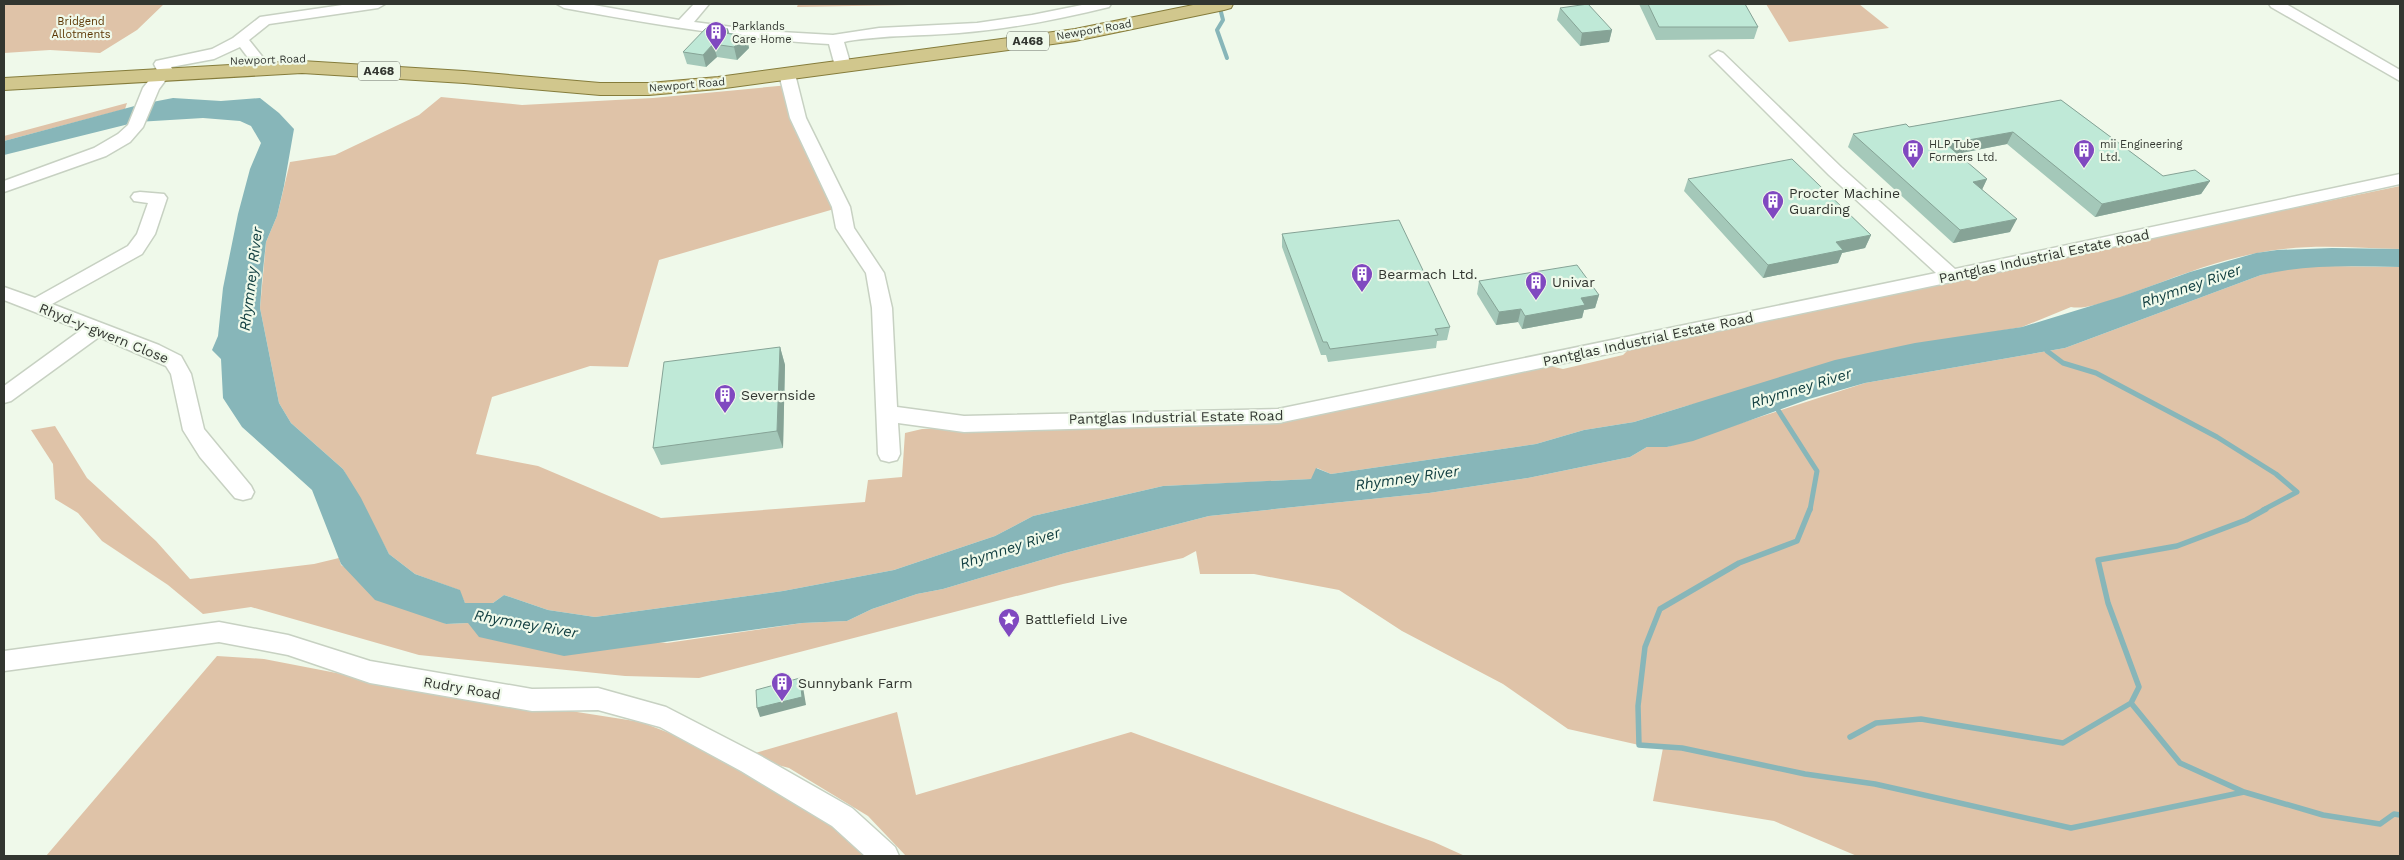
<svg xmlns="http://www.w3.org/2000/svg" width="2404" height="860" font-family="'Work Sans',sans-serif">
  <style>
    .green { fill: #dfc3a8 }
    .water { fill: #87b6b9 }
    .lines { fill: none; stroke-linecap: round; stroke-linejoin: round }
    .stream-far2 { stroke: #87b6b9; stroke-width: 4 }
    .stream-far1 { stroke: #87b6b9; stroke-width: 5 }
    .stream { stroke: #87b6b9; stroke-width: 5.5 }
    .minor-casing { stroke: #c7d1c2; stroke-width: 3 }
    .major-casing { stroke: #857c3b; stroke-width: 2 }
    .minor { fill: #fff; fill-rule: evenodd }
    .major { fill: #d1c78d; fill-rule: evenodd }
    .wall { fill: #a4c8b9 }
    .shaded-wall { fill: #86a396 }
    .building { fill: #bfe9d7; stroke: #86a396 }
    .labels { text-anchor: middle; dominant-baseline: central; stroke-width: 4.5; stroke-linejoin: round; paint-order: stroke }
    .far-park-label { font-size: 11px; fill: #5c3704; stroke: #eff9ea }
    .far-poi-label { font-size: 11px; fill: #323630; stroke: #eff9ea; text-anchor: start }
    .far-street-label { font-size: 11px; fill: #323630; stroke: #eff9ea }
    .shield { fill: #eff9ea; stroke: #6b7068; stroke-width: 1 }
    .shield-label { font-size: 12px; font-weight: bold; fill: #323630 }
    .poi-label { font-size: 14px; fill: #323630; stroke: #eff9ea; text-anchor: start }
    .street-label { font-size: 14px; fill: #323630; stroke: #eff9ea }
    .water-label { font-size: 15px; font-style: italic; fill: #134042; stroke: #eff9ea }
  </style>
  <rect width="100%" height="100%" fill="#eff9ea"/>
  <!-- green -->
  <path class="green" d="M4,4h160l-27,26 -37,23 -50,-3 -46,3z
    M798,4h167l-168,3z
    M1766,4h93l30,24 -100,14z
    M789,85l52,122 -182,53 -31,107 -38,-1 -98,31 -16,57 62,12 123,52 204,-16 3,-22 34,-3 3,-44 17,-4 347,-9 276,-55 18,4 60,-14 10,-10 767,-159v63c-41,-1 -84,-5 -125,1 -43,6 -84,21 -124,36 -20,7 -61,25 -80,21l-49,20 -46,8 -290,71 -52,16 -50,8 -48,14 -205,30 -14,-6 -5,11 -149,7 -130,30 -38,20 -101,34 -111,21 -188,26 -47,-7 -44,-15 -11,8h-28l-6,-13 -44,-16 -26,-20 -46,-85 -52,-46 -12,-20 -19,-95 6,-66 11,-26 13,-54 45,-7 84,-40 22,-18 81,8 131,-7z
    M127,103l-2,6 -121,32v-5z
    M2325,266l75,1v589h-543l-83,-35 -121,-20 10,-53 -24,-3 -71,-16 -65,-45 -101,-53 -63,-41 -85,-16h-54l-4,-23 -13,7 -120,26 -364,94 -74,-2 -206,-21 -168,-48 -48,7 -35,-29 -66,-44 -24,-28 -23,-14 -2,-35 -22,-34 24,-4 32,52 69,63 34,38 124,-15 25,-6 2,7 105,59 22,-1 199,20 135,-20 45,-2 25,-12 45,-15 26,-5 122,-36 144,-37 220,-23 99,-15 102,-21 17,-10h20l198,-64 200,-35 196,-73 29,-7z
    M217,656l47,3 114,22 263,41 46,18 135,77 42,39h-818z
    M897,712l19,83 215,-63 303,110 31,14h-559l-38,-40 -79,-48 -44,-12z"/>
  <!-- water -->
  <path class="water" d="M173,98l48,3 39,-3 19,15 15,16 -10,57 -7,30 -11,26 -4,38 -2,28 19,95 12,20 52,46 18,29 28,56 26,20 45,16 5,13h28l11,-8 44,15 47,7 188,-26 111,-21 101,-34 38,-20 130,-30 148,-7 5,-11 15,6 205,-30 48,-14 50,-8 201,-62 80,-17 107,-16 98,-30 70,-25 66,-19 21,-3 55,-2 68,1v18c-47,-1 -92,-3 -139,8l-196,73 -200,35 -56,16 -116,42 -26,6h-20l-17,10 -102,21 -99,15 -220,23 -144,37 -122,36 -26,5 -45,15 -25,12 -45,2 -238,33 -85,-19 -11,-14 -22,1 -71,-24 -34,-36 -29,-74 -70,-63 -19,-29 -2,-39 -9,-9 6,-14 5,-48 15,-74 12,-45 11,-26 -10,-17 -11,-5 -37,-3 -66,4 -133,33v-14l138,-37z"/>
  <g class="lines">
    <!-- stream-far2 -->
    <path class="stream-far2" d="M1221,12l2,8 -6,10 10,28"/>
    <!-- stream-far1 -->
    <path class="stream-far1" d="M2047,351l16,12 33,10 121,64 59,37 21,18 -34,18
      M1778,410l39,61 -7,39"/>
    <!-- stream -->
    <path class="stream" d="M1810,509l-13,32 -58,22 -79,46 -15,38 -7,59 1,39 43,3 123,26 70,10 196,44 173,-36 -64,-29 -49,-60 8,-16 -31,-84 -10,-43 79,-14 69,-26 20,-11
      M1850,737l26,-14 45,-4 142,24 68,-40
      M2244,792l79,23 57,9 14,-10 6,1"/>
    <!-- minor casing -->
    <g class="minor-casing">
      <path id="minor" d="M349,4h36l-7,4 -109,16 -20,16 16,20 -3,3h-10l-12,-16 -26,12 -43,8 2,3 -14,19 -16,38 -13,15 -24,14 -102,36v-11l90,-33 24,-14 10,-9 15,-37 14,-18 -3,-6 2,-3 56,-12 21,-11 27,-21z
        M557,4h31l91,16 15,-16h15l-15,18 69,9 70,4 46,-7 98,-5 55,-8 55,-11h24l-2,3c-49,12 -99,22 -150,26 -37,3 -74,2 -111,8l-4,1 7,24 -8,5 -8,-5 -6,-22c-90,-5 -177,-20 -265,-36z
        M2269,4h17l114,66v11l-129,-74z
        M1718,51l5,2 118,114 114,102 445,-95v10l-449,98 -673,141 -314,9 -66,-9 2,31 -3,6 -8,2 -8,-2 -3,-6 -6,-146 -6,-35 -30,-45 -4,-21 -42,-89 -11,-44 8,-5 8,5 11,44 44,89 4,21 30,45 8,35 5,99 67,9 314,-7 658,-136 -107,-98 -119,-119z
        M140,192l24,2 3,4 -12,36 -13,20 -90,50 107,41 22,11 10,18 13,55 47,57 3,6 -3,6 -8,2 -8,-2 -35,-41 -17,-27 -12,-56 -5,-8 -67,-29 -88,64 -7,2v-17l77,-56 -77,-30v-13l31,11 93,-52 9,-12 11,-31 -14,-2 -3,-4 3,-4z
        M219,622l69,13 82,26 162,28 66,-1 68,19 93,48 93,53 43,39 4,9h-34l-33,-30 -91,-55 -81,-44 -62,-17 -66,1 -162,-28 -82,-28 -69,-13 -215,29v-20z"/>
    </g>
    <!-- major casing -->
    <g class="major-casing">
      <path id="major" d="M1198,4h35l-2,4 -7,2 -149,31 -357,48 -69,6h-49l-136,-12 -162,-10 -298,17v-12l298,-17 162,10 136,12h49l69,-6 357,-48z"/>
    </g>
    <!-- minor -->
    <use href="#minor" class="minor"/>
    <!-- major -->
    <use href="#major" class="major"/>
  </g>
  <!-- wall -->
  <path class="wall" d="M1639,4h106l13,23 -4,12 -98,1z
    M1560,8l52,22 -3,12 -29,4 -23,-26z
    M730,33l16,3 3,12 -12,12 -20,-3 -11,10 -19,-3 -4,-12z
    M2061,100l102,76 47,5 -9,13 -106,23 -88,-73 -50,10 30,25 -5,10 28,43 -57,11 -105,-96 5,-13 56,-7z
    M1688,179l183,56 -6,13 -23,5 -4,10 -75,15 -79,-87z
    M1282,234l168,93 -3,13 -10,1 -1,7 -108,14 -2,-7h-5l-39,-108z
    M1479,281l120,14 -4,13 -11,2 -2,8 -60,11 -4,-7 -22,3 -19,-31z
    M780,347l5,18 -2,83 -122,17 -8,-17z"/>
  <!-- shaded-wall -->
  <path class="shaded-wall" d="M728,29l4,12 -8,-8z
    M1612,30l-3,12 -29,4 2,-13z
    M746,36l3,12 -12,12 -3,-13z
    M713,44l4,13 -11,10 -3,-12z
    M2013,132l-6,12 -67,13 6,-13z
    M1987,179l-6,13 -8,-10z
    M2210,181l-9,13 -106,23 7,-13z
    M2017,219l-7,13 -57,11 7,-13z
    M1871,235l-6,13 -23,5 -4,10 -75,15 5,-13 68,-23z
    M1599,295l-4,13 -11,2 -2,8 -60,11 3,-13 56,-18z
    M1521,309l-3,13 -22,3 3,-13z
    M780,347l5,18 -2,83 -6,-17z
    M800,678l3,9 3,18 -46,12 -3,-9z"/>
  <!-- building -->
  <path class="building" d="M1588,4l24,26 -30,3 -22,-25z
    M1648,4h97l13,23h-99z
    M708,26l20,3 -4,4 22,3 -12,11 -21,-3 -10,11 -20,-3z
    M2061,100l102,76 32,-6 15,11 -108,23 -89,-72 -67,12 41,35 -14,3 44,37 -57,11 -107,-96 53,-10 3,3z
    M1792,159l79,76 -35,7 7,8 -75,15 -80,-86z
    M1399,220l51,107 -15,2 3,6 -108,14 -3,-7h-4l-41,-108z
    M1577,265l22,30 -18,3 4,7 -60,11 -4,-7 -22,3 -20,-31z
    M780,347l-3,84 -124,17 11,-86z
    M800,678l2,19 -45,11 -1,-18z"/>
  <!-- icons -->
  <defs>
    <g id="building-pin" transform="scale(1.125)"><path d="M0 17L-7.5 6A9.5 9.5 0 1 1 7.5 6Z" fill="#8049c0" stroke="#eff9ea"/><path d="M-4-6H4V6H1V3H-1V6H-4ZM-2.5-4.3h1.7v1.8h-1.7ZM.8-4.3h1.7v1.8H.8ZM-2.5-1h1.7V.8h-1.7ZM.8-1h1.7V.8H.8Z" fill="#fff"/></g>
    <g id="sight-pin" transform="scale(1.125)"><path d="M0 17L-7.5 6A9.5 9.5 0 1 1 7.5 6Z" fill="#8049c0" stroke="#eff9ea"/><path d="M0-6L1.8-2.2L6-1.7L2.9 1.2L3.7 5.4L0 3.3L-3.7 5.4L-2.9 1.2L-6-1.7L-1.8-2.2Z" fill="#fff"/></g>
  </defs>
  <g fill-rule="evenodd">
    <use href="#building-pin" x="716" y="32"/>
    <use href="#building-pin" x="1913" y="150"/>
    <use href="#building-pin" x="2084" y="150"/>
    <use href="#building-pin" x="1773" y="201"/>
    <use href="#building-pin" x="1362" y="274"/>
    <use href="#building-pin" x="1536" y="282"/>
    <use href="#building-pin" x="725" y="395"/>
    <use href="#sight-pin" x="1009" y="619"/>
    <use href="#building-pin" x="782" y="683"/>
  </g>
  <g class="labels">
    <!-- far-park labels -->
    <g class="far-park-label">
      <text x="81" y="21">Bridgend<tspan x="81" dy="13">Allotments</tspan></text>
    </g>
    <!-- far-poi labels -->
    <g class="far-poi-label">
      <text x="732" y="26">Parklands<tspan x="732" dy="13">Care Home</tspan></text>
      <text x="1929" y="144">HLP Tube<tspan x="1929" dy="13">Formers Ltd.</tspan></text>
      <text x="2100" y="144">mii Engineering<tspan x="2100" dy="13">Ltd.</tspan></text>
    </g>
    <!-- far-street labels -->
    <g class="far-street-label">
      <text transform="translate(1094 30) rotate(-10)">Newport Road</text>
      <text transform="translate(268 60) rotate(-2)">Newport Road</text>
      <text transform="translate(687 85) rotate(-5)">Newport Road</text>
    </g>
    <!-- shield labels -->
    <g class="shield">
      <rect x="1007" y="31.5" width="42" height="19" rx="4"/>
      <rect x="358" y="61.5" width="42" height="19" rx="4"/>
    </g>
    <g class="shield-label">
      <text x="1028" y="41">A468</text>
      <text x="379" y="71">A468</text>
    </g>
    <!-- poi labels -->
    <g class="poi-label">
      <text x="1789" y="193">Procter Machine<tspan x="1789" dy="16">Guarding</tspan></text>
      <text x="1378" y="274">Bearmach Ltd.</text>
      <text x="1552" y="282">Univar</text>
      <text x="741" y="395">Severnside</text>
      <text x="1025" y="619">Battlefield Live</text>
      <text x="798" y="683">Sunnybank Farm</text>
    </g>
    <!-- street labels -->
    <g class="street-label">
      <text transform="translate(2044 256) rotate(-12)">Pantglas Industrial Estate Road</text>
      <text transform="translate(104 333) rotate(22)">Rhyd-y-gwern Close</text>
      <text transform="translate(1648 339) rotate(-12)">Pantglas Industrial Estate Road</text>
      <text transform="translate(1176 417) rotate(-1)">Pantglas Industrial Estate Road</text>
      <text transform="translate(462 688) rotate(10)">Rudry Road</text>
    </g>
    <!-- water labels -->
    <g class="water-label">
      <text transform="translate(251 279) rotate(-83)">Rhymney River</text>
      <text transform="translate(2191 286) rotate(-19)">Rhymney River</text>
      <text transform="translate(1801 388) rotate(-17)">Rhymney River</text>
      <text transform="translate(1407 478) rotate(-8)">Rhymney River</text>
      <text transform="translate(1010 548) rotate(-18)">Rhymney River</text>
      <text transform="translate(526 624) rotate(10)">Rhymney River</text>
    </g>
  </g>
  <!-- border -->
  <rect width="2404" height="860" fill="none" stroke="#323630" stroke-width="10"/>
</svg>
